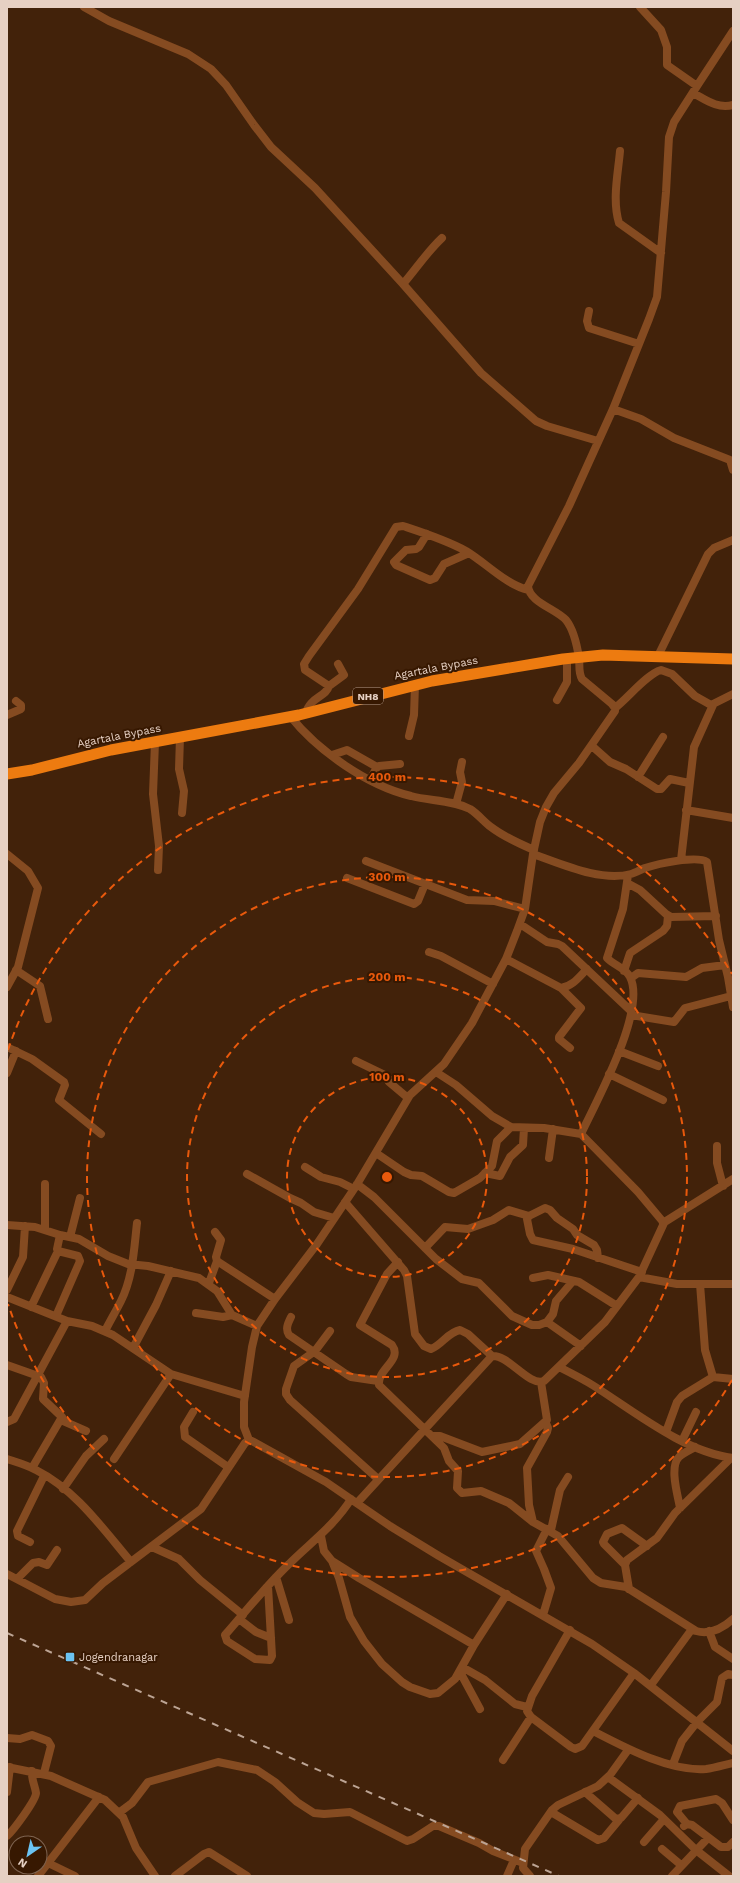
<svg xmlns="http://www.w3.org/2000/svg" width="740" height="1883" font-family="'Work Sans',sans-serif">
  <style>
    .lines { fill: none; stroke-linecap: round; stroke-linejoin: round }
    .minor { stroke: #854b21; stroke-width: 8 }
    .highway { stroke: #ed7b10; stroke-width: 11 }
    .rail { stroke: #bca494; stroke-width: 2; stroke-dasharray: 7 7; stroke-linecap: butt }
    .ring { fill: none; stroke: #e8590c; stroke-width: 2; stroke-dasharray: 7 5 }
    .poi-dot { fill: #6bc3f2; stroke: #371801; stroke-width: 1.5 }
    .labels { text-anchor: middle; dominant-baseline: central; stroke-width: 4; stroke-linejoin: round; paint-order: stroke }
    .shield { fill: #371801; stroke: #b29989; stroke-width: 1 }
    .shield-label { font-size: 10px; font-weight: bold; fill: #e6d0c3 }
    .street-label { font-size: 11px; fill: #e6d0c3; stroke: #371801 }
    .poi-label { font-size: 11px; fill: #e6d0c3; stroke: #371801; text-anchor: start }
    .centre { fill: #e8590c; stroke: #371801; stroke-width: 2 }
    .ring-label { font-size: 12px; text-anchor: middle; font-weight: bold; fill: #e8590c; stroke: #371801; stroke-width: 4; stroke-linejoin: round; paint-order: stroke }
  </style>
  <rect width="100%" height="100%" fill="#42220a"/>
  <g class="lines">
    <!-- minor -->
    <path class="minor" d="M84,7l25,14 79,33 23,15 15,16 28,40 17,22 44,41 88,96 78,89 55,48 11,5 51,15
      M697,86l36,-55
      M693,93c13,7 24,16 40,12
      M620,151c-2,23 -8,49 -1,72l42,30
      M403,284c13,-15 24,-32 39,-46
      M589,311l-2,10 2,7 50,16
      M613,409l28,10 33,19 56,22 3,10
      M427,534l-8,13 -3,2 -10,1 -12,12 2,3 34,15 5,-2 9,-14 25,-11
      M658,656l50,-102 6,-6 19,-8
      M329,686l15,-11 -6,-11
      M557,700l10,-18v-24
      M615,708c13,-10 32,-34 46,-38l11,4 23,22 16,9 22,-11
      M306,713c4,-16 20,-16 23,-27l-24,-16 -1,-6 5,-8 49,-67 38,-62 7,-1c21,7 43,14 63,25 20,12 39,33 62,39
      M7,715l14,-6v-4l-5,-4
      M290,716c28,35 78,70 121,80 19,5 41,4 59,13 8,5 14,13 21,18 13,10 29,17 43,23
      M409,736l5,-21 1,-30
      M180,737l-1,32 5,22 -2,22
      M155,742l-2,52 6,52 -1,24
      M592,746l18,16 16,7 31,20h4l9,-10 19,4
      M332,755l15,-5 30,17
      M638,777l25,-40
      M370,780l7,-13 2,-1 21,-2
      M456,804l6,-22 -2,-10 2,-10
      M686,810l47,8
      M7,854l21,17 10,17 -20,79 -11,20
      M533,854c29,10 67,28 98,20 4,-1 9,-4 14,-6 12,-4 52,-13 62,-6l12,78 9,37 5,30
      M681,860l13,-113 19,-42
      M366,861l101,39 27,1 31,8
      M347,878l67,26 4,-3 7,-17
      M627,883l13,7 26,24 5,3 45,-1
      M520,924l27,18 11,2 4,2 69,65
      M429,952l12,4 52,28
      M506,959l55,29c12,-2 18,-11 26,-19
      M16,970l24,16 8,33
      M624,971l6,-18 33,-22 4,-5 1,-10
      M631,978l7,-5 48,4 16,-9 23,-3
      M561,988l20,20 -22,29v2l11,9
      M631,1015l43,7 11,-14 46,-12
      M7,1047l25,12 32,23 1,3 -6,15 42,34
      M619,1051l39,15
      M356,1061l29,14 4,7 19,16
      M7,1073l9,-22
      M609,1074l54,26
      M581,1134c15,-32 66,-124 49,-157 -4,-9 -17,-12 -23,-19l16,-49 5,-34
      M717,1146v17l6,23
      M376,1153l28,19 7,3 11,1 27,16 5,1 26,-15 12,-12 5,-25 14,-14
      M549,1158l4,-29
      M305,1167l16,10 19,5 14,7
      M485,1173l15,3 10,-19 13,-12 1,-17
      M247,1174l43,24 11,5 13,9 20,6
      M357,1184l17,13 62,62 26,20 17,4 33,33 20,9h7l8,-3 6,-8 3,-13 17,-20
      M345,1202l59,68 3,6 8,58 9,12 7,3c11,-4 17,-17 29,-19l8,4 24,22
      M663,1223l70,-44
      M7,1225l28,2 25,8 19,4 29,17 20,8 20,2 51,12 18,13 15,24 25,11
      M45,1230v-46
      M215,1232l6,8 -5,17 1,4 58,38
      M70,1237l10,-39
      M425,1248l20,-21 23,2 25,-9 16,-10 20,6
      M598,1258l-1,-8 -3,-5 -17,-10 -4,-6 -16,-11 -7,-8 -5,-2 -16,8 -2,3 3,15 3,6 40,9 69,23
      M398,1262l-11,12 -27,51 32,20c11,15 -15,24 -13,40l65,63 5,13 9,10 -1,17 5,5 19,-2 28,12 24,19 25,14 35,42 8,5 25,4 70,44c14,4 27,-3 37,-12
      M639,1277l38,7h56
      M533,1278l15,-3 31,7 38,24
      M209,1283l8,-22
      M700,1284l5,66 8,27
      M7,1290l16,-33 2,-31
      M7,1297l60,24 25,5 21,9 58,39 74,22
      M31,1307l27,-56
      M196,1313l27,4 9,-2
      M56,1316l24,-55 -2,-5 -20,-5 -1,-2 3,-14
      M291,1317c-3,6 -6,12 -2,18l57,39 5,3 27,4
      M547,1322l34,24
      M105,1331c5,-10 11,-20 16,-30 12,-24 13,-52 16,-78
      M330,1331l-15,20 -21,15 -8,23v5l4,6 88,79
      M133,1348l23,-43 15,-34
      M7,1365l34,12 3,6 -1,16 19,18 -30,51
      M559,1367c12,6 24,12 35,19 41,26 90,66 139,72
      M193,1412l-9,15 1,10 43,30
      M61,1420l25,11
      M7,1422l7,-3 53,-98
      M666,1432l11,-30 5,-6 31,-19 20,2
      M433,1436h7l42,16 38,-8 27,-24 -6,-38
      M249,1440l-5,-13v-25l8,-55 5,-21 18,-27 42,-55 39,-58 54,-91 34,-31 28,-41 34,-64 11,-28 8,-22 8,-55 7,-32 6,-15 8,-14 25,-30 36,-52v-3l-3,-4 -30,-25c-4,-7 -2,-14 -3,-21 -2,-13 -5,-28 -13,-38 -10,-11 -37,-18 -38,-34l41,-80 44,-97 36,-90 8,-22 9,-105 3,-55 5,-15 23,-36 -30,-21v-18l-6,-17 -21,-23
      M682,1441l14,-29
      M7,1459c9,3 20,6 29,11 40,20 67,59 95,92
      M114,1459l57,-85
      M63,1489l23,-33 18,-17
      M357,1503l135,-147c16,-2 37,31 52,25l61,-59 34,-45 25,-54 -26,-31 -57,-58 -37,-6 -33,-1 -19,-11 -36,-31 -20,-13
      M680,1508c-2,-12 -11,-41 -1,-51 4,-4 11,-7 16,-10
      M533,1522l-4,-17 -2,-37 20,-36 1,-4 -2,-5
      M551,1530l9,-40 8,-13
      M321,1536l3,15 8,10 27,17 115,67
      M30,1542l-12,-6 -1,-5 27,-55
      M152,1547l27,12 21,21 43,35
      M332,1561l7,17 11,39 14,24 18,23 20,18 8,5 20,7 8,-1 17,-14 19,-34 33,-51
      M625,1565l-21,-21 -1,-2 4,-8 15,-6 25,18
      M7,1574l48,25 16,3 14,-2 18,-17 98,-74 44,-66 4,-3 3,1 74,41 64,44 49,30 153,88 42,29 99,78
      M276,1577l13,43
      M17,1579l16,-16 6,-1 8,3 10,-15
      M268,1586l4,70 -2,4 -15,-1 -28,-18 -2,-6c21,-24 41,-49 64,-71 21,-21 46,-39 62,-65
      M629,1589l-4,-24 2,-5 30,-22 18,-25 56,-55
      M543,1615l8,-27 -7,-19 -8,-18 11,-22
      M239,1619l17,13 15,6
      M570,1630l-38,66 -5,15 4,6 40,30 4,2 7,-3 52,-73
      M709,1631l6,16 18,12
      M462,1667l23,13 30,24 12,3
      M460,1672l20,37
      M651,1685l41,-56
      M593,1731c31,16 77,41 113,38 9,-1 18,-4 27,-6
      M7,1738l13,1 12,-4 16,6 3,5 -7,27
      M503,1760l28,-43
      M673,1764l9,-23 15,-19 20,-20 5,-24 6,-4 5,1
      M7,1767l44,9 54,24 18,17 13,31 19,28
      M608,1777l52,38 36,35 33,26
      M7,1792l3,-25
      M585,1792l31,27 5,-1 17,-20
      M120,1812l12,-9 16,-21 70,-20 39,8 18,12 22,20 17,11 10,1 26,-2 57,29 6,-2 20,-13h6l40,17 14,8 30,12
      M551,1812l47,28 6,-2 15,-18
      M687,1824l-10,-12 3,-6 36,-7 6,4 11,17
      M684,1826l3,-2 5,1 29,22h7l5,-5
      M7,1836c6,-5 29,-36 29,-43 -1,-8 -5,-14 -4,-22
      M644,1842l20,-23
      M662,1849l19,16
      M48,1863l27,13
      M38,1876l61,-79
      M175,1876l29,-22 5,-2 38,24
      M507,1876l7,-16
      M530,1876l-7,-8 2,-19 27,-39 6,-5 40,-19 12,-11 18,-25
      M672,1876l36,-38"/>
    <!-- highway -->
    <path class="highway" d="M7,774l25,-4 79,-20 188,-35 133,-34 131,-22 40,-4 130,4"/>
    <!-- rail -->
    <path class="rail" d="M7,1633l552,243"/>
  </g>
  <!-- distance rings -->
  <g class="ring">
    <circle cx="387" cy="1177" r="100"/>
    <circle cx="387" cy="1177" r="200"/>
    <circle cx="387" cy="1177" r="300"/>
    <path d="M732 1380A400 400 0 0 1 8 1304M8 1050A400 400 0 0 1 732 974"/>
  </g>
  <!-- markers -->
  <rect class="poi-dot" x="65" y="1652" width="10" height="10" rx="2"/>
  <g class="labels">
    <!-- shield labels -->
    <rect class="shield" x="353" y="688" width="30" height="16" rx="3"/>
    <g class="shield-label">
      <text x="368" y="696">NH8</text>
    </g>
    <!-- street labels -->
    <g class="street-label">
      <text transform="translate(436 668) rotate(-11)">Agartala Bypass</text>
      <text transform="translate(119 736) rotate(-11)">Agartala Bypass</text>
    </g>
    <!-- poi labels -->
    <g class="poi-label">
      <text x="79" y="1657">Jogendranagar</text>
    </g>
  </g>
  <circle cx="387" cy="1177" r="6" class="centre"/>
  <g class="ring-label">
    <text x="387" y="781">400 m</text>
    <text x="387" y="881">300 m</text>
    <text x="387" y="981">200 m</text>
    <text x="387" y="1081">100 m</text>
  </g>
  <!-- border -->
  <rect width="740" height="1883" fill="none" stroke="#e6d0c3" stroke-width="16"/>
  <!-- north arrow -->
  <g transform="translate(28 1855) rotate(214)"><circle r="19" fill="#371801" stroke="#7d624f"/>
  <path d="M0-3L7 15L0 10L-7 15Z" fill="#6bc3f2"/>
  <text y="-6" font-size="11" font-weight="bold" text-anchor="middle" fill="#e6d0c3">N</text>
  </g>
</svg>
